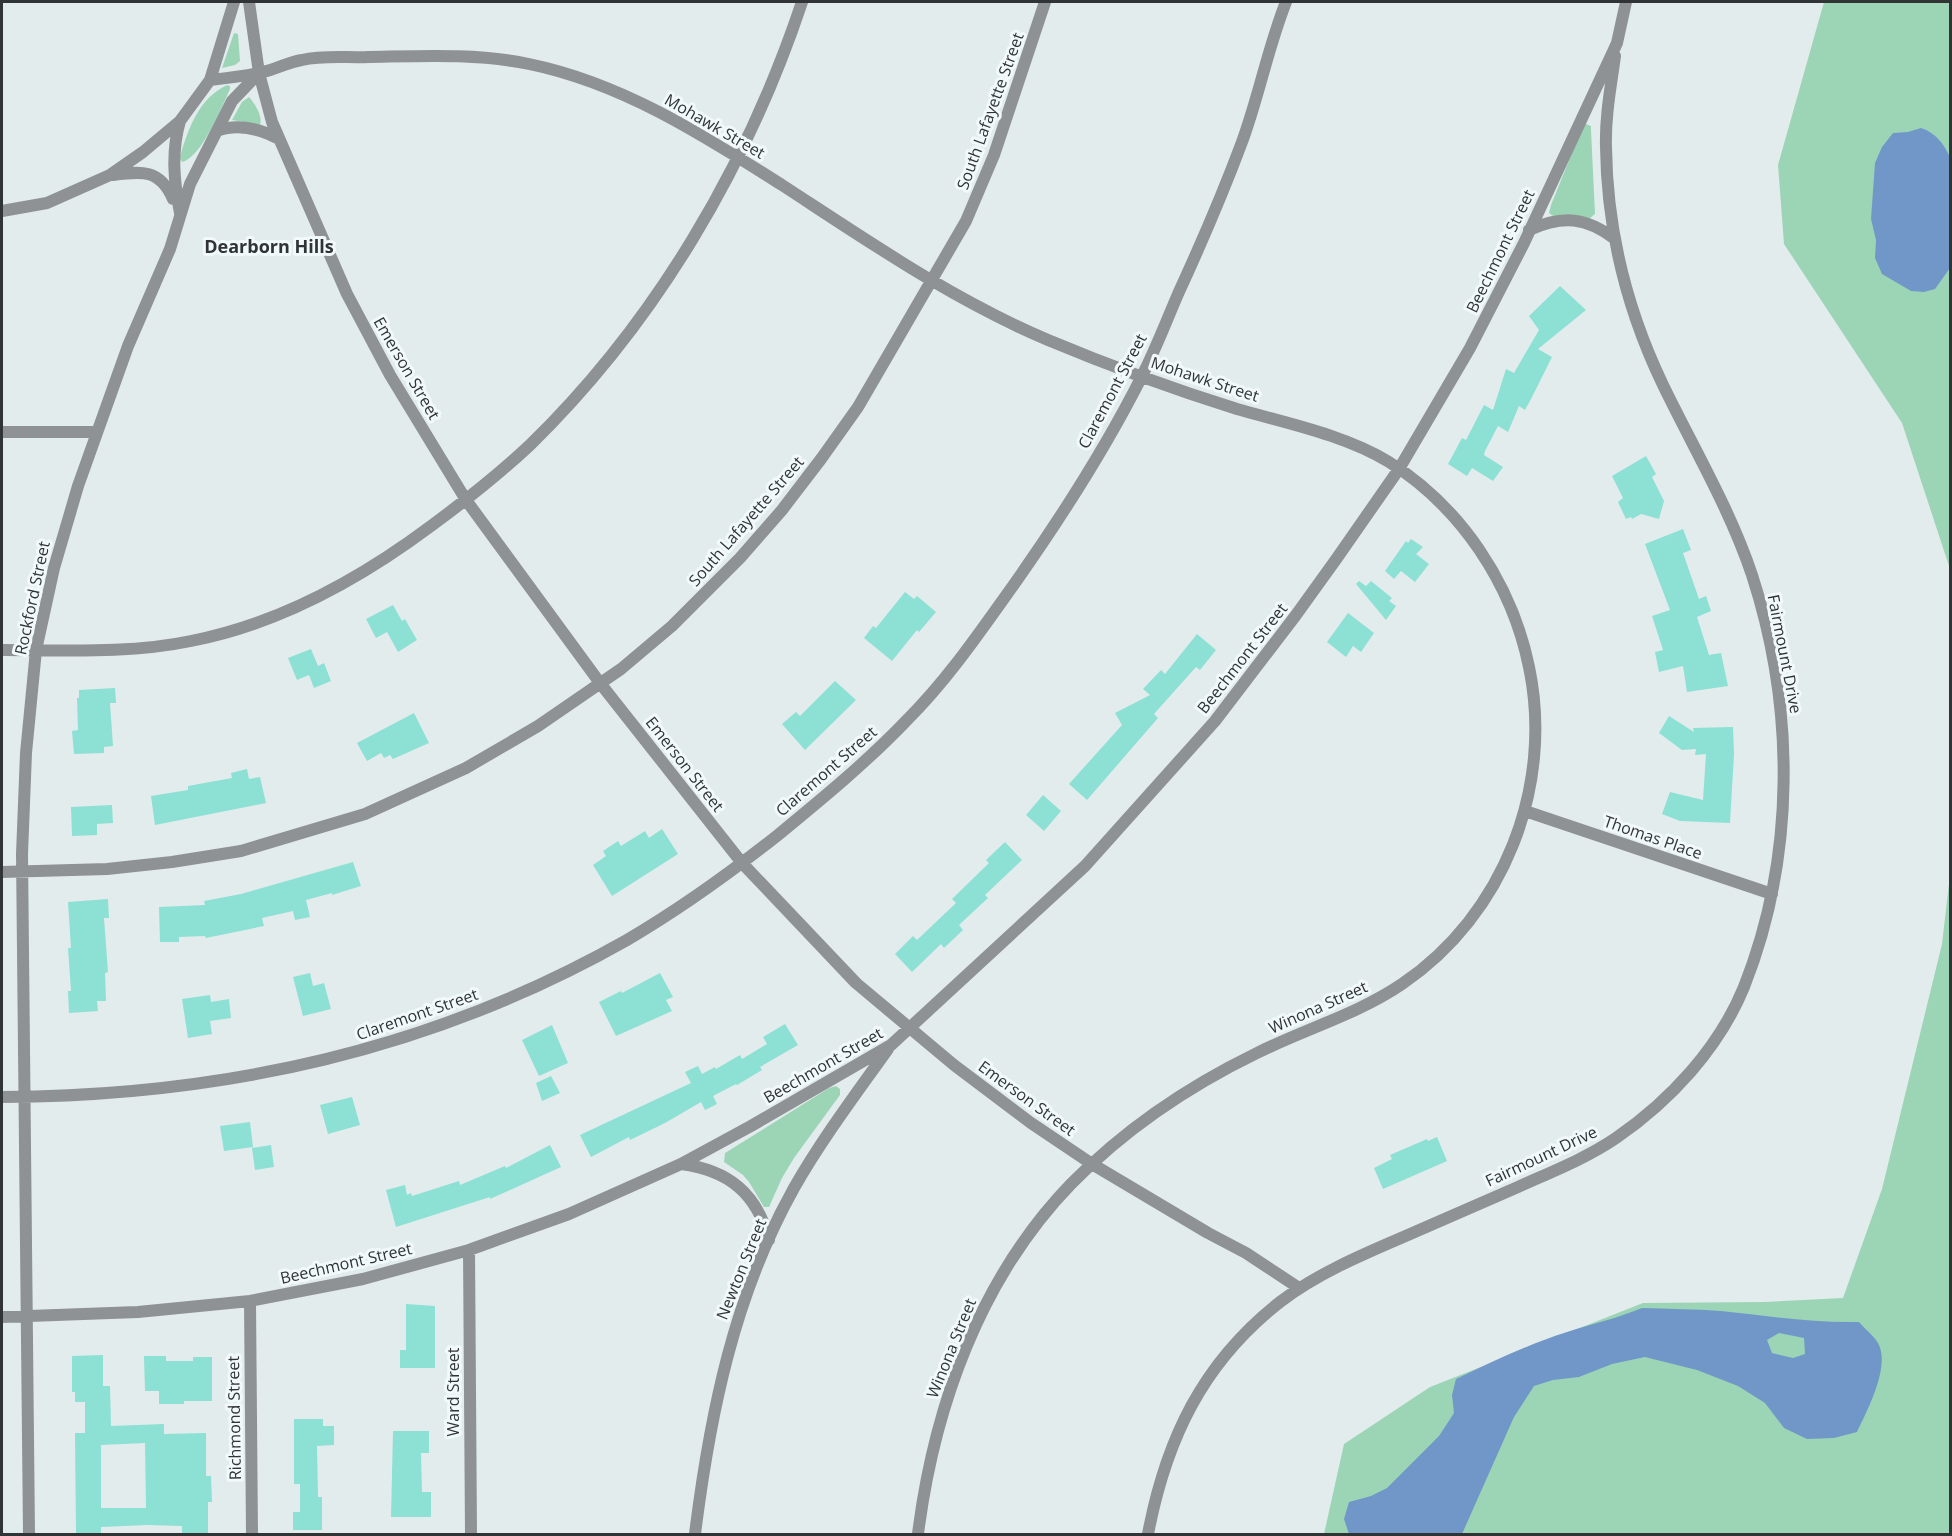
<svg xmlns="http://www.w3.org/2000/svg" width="1952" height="1536" font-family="'Open Sans',sans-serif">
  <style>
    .green { fill: #9cd5b6 }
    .water { fill: #7197c8; fill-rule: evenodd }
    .building { fill: #8ce0d4; fill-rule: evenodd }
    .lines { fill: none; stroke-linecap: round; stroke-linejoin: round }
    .street { stroke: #8f9294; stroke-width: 12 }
    .labels { text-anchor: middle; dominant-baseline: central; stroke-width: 6; stroke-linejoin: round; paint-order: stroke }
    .street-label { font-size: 16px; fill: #313435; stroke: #f1f9fa }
    .neighbourhood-label { font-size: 18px; font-weight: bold; fill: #313435; stroke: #f1f9fa }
  </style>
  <rect width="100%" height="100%" fill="#e3eced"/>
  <!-- green -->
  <path class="green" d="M1824,2h126v567l-48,-146 -118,-179 -6,-79z
    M234,33l4,1 2,27 -5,4 -13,3z
    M227,85l3,1v3c-8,18 -29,69 -48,73l-2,-4 1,-5c9,-28 18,-54 46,-68z
    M249,97c6,7 14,19 11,28l-28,-5 10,-18z
    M1586,124l5,2v4l4,84 -6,5 -36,-3 -4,-3 2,-8 32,-79z
    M1950,875v659h-626l20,-90 86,-57 213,-84 121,-1 79,-4 39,-109 60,-245z
    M836,1086l4,3v6l-46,63 -12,20 -13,29h-5l-15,-25 -6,-7 -19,-13 1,-9 104,-65z"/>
  <!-- water -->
  <path class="water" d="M1921,128c15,5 22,15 29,29v111l-15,21 -11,3 -13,-1 -29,-17 -7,-16 1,-18 -5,-21 4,-56 7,-16 11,-14 15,-1z
    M1642,1308c27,1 53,1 79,3 47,5 92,12 138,11 6,7 15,14 19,21 13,23 -11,68 -21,89l-23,6 -27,1 -23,-11 -19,-25 -27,-17 -41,-16 -52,-13 -33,7 -33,13 -26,3 -19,6 -20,31 -52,117h-113l-5,-15 5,-17 22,-6 16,-8 52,-52 15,-23 -2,-18 4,-16c36,-17 73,-35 111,-47 25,-8 51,-14 75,-24zM1779,1333l25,5 1,16 -12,4 -21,-5 -5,-13z"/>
  <!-- building -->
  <path class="building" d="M1560,286l26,24 -48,39 14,8 -21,42 -6,11 -6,-4 -11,26 -10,-6 -13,25 -1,4 19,12 -10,14 -21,-13 -5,8 -19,-12 14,-26 4,2 18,-35 9,5 13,-41 8,4 25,-43 -10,-14z
    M1646,456l10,18 -4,3 12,24 -5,18 -18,-5 -9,5 -1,-2 -5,2 -8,-17 5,-4 -11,-22z
    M1683,529l8,21 -8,3 16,46 7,-3 5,15 -14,6 12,38 12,-2 7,33 -41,6 -4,-26 -24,6 -4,-20 8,-2 -11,-34 18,-6 -25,-66z
    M1411,539l12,8 -7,7 13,10 -14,18 -14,-11 -7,8 -9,-8 21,-30 2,2z
    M1359,581l7,5 5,-5 21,17 -3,3 7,5 -10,14 -30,-36z
    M905,592l9,7 3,-3 19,16 -17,20 -2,-2 -25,31 -28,-23 9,-12 3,2z
    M393,605l9,16 3,-2 12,21 -19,12 -11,-20 -11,6 -10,-19z
    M1348,613l26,20 -13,19 -8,-6 -7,11 -19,-15z
    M1197,634l19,16 -16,20 -4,-3 -42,47 4,4 -71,82 -18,-16 53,-59 -7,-12 35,-18 -7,-6 18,-19 4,4z
    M311,649l7,17 6,-3 7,18 -17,7 -5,-13 -12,5 -9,-22z
    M835,681l21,19 -51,50 -23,-26 14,-12 4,4z
    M115,688l1,15h-6l3,43 -9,1v6l-30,1 -2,-23 6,-1 -1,-32h2v-8z
    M414,713l15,30 -36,16 -3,-4 -6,3 -3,-5 -14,8 -10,-18z
    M1669,716l25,16 -1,-4 40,-1 1,27 -4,69 -50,-2 -18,-7 8,-22 33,8 3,-46 -11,1 1,-6 -14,1 -23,-17z
    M247,769l2,10 11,-2 6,26 -111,22 -4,-29 37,-6v-4l44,-8 -1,-5z
    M1043,795l18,16 -17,20 -18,-16z
    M112,805l1,18 -16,1v11l-25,1 -1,-29z
    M662,829l16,25 -66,42 -19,-31 13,-9 -3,-5 15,-10 3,5 24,-15 4,7z
    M1005,842l17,18 -37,35 3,3 -29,27 4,5 -19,18 -3,-4 -29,28 -17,-18 18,-18 4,4 39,-37 -4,-4 37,-36 -3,-3z
    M353,862l8,24 -29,9v-2l-26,7 4,17 -15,3 -2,-9 -31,7 2,8 -58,12 -1,-2 -26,1v5h-19l-1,-35 46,-2 -1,-4 37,-7z
    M108,899l1,19h-5l4,54 -3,1 1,28h-9l1,10 -29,2 -1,-22h3l-3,-43h3l-3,-46z
    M310,973l3,13 11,-3 7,26 -28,7 -10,-39z
    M660,973l13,24 -7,3 6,11 -56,25 -17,-34 22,-11 1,2z
    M210,995l1,7 18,-3 2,19 -21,3 2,13 -24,4 -6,-39z
    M785,1024l13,21 -38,22 2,3 -25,15 -1,-1 -23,12 4,8 -12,6 -4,-8 -36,21 -35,17 -1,-3 -38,20 -11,-22 111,-52 -6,-11 13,-6 4,8 13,-7 1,2 24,-14 2,4 25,-15 -4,-7z
    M552,1025l16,38 -29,13 -17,-36z
    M551,1076l9,17 -18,8 -6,-18z
    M352,1097l8,28 -32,9 -8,-29z
    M250,1122l3,25 -29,4 -4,-25z
    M1437,1137l10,24 -64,28 -9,-21 18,-9 -2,-4 37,-16 1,2z
    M271,1145l3,22 -19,3 -3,-22z
    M550,1145l11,22 -71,32v-2l-94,30 -10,-37 19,-5 2,10 4,-2 1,3 47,-15 1,4 45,-19 1,2z
    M406,1304l29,2v62h-35v-18h6z
    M103,1355v31h7l1,40 53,-2v10l42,-1v43h5l1,26h-4v32h-26v-8l-35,-1 -46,2v7h-25l-1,-101h10v-31h-10v-10h-3v-36zM145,1443l1,65h-45v-63z
    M144,1356h22v5h27v-4h19v44h-28v3h-25v-13h-14z
    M294,1419h29v7h11v19l-17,1 1,51h4v33h-29v-18h7v-28h-6z
    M393,1431h36v22h-8l1,39h9v25h-40z"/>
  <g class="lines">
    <!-- street -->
    <path class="street" d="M259,73l13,49 75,172 43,81 76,125 134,183 142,180 114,120 98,82 77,58 61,41 116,69 38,20 53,35
      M210,80l24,-78
      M217,131c21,-8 43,-2 62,8
      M113,175c29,-4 47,-6 60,24
      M2,211l45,-8 63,-28 33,-23 37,-31 30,-41c18,-2 36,-4 53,-8 13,-3 26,-10 39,-12 21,-5 45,-2 67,-3 53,-1 107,-4 160,7 93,19 174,71 253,121 86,56 171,115 266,155 62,26 125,49 189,69 49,14 108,26 152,53 72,45 123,122 140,205 25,119 -25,248 -127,317 -44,30 -97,45 -145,69 -68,33 -133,77 -186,131 -91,94 -137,223 -153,350
      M180,213c-6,-31 -9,-61 0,-92
      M1529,230c34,-15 57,-13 86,9
      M2,432h95
      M2,650c62,0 127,4 189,-9 88,-17 169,-62 240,-115 34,-25 68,-52 99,-81 125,-122 217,-278 272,-443
      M1525,811l247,83
      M2,872l105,-3 65,-7 69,-11 124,-37 101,-46 72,-42 83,-57 51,-43 68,-68 42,-48 39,-51 37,-52 108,-186 28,-66 51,-153
      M2,1097c222,-1 431,-47 625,-157 53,-31 103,-67 151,-105 45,-37 90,-74 130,-116 37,-37 67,-80 97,-122 50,-70 97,-142 136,-219 14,-27 25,-56 37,-84 23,-50 45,-101 64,-152 17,-46 26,-95 44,-140
      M681,1164c47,6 76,29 88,76
      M469,1250l2,284
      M250,1301l2,233
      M2,1317l136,-5 112,-11 113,-22 106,-29 100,-36 112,-50 70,-38 140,-81 194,-179 130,-145 81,-106 41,-57 62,-89 71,-121 54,-105 93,-200 9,-41
      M29,1534l-7,-680 4,-101 10,-103 18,-82 24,-82 50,-140 42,-97 20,-65 42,-83 27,-28 -10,-71
      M695,1534c15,-120 39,-239 99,-346 28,-49 62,-94 94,-139
      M1148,1534c18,-94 54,-171 132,-232 37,-28 79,-46 121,-64 39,-17 78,-34 117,-51 33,-15 67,-28 98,-49 54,-37 103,-90 128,-151 52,-131 51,-280 8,-412 -22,-66 -59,-128 -89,-190 -36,-75 -56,-156 -57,-238 -1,-31 5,-61 9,-91"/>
  </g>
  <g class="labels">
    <!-- street labels -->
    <g class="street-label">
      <text transform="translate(990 111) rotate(-70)">South Lafayette Street</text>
      <text transform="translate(715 126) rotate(30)">Mohawk Street</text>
      <text transform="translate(1500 251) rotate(-64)">Beechmont Street</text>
      <text transform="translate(407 368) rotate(60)">Emerson Street</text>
      <text transform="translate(1205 379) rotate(18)">Mohawk Street</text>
      <text transform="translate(1112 391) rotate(-62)">Claremont Street</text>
      <text transform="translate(746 521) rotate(-49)">South Lafayette Street</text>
      <text transform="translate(32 598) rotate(-78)">Rockford Street</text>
      <text transform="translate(1785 654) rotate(79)">Fairmount Drive</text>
      <text transform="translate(1242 658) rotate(-52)">Beechmont Street</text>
      <text transform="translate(685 764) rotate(52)">Emerson Street</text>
      <text transform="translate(826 771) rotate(-41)">Claremont Street</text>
      <text transform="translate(1653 837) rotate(19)">Thomas Place</text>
      <text transform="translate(1318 1007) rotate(-24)">Winona Street</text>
      <text transform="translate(417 1014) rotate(-19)">Claremont Street</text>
      <text transform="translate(823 1065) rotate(-30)">Beechmont Street</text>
      <text transform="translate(1027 1098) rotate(36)">Emerson Street</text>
      <text transform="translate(1541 1156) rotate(-25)">Fairmount Drive</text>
      <text transform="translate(346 1263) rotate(-13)">Beechmont Street</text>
      <text transform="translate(741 1269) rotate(-68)">Newton Street</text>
      <text transform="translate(951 1348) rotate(-68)">Winona Street</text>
      <text transform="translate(453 1392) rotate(-90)">Ward Street</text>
      <text transform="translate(234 1418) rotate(-91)">Richmond Street</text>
    </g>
    <!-- neighbourhood labels -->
    <g class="neighbourhood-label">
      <text x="269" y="246">Dearborn Hills</text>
    </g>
  </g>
  <!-- border -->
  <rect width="1952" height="1536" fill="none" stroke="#313435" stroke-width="6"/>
</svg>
